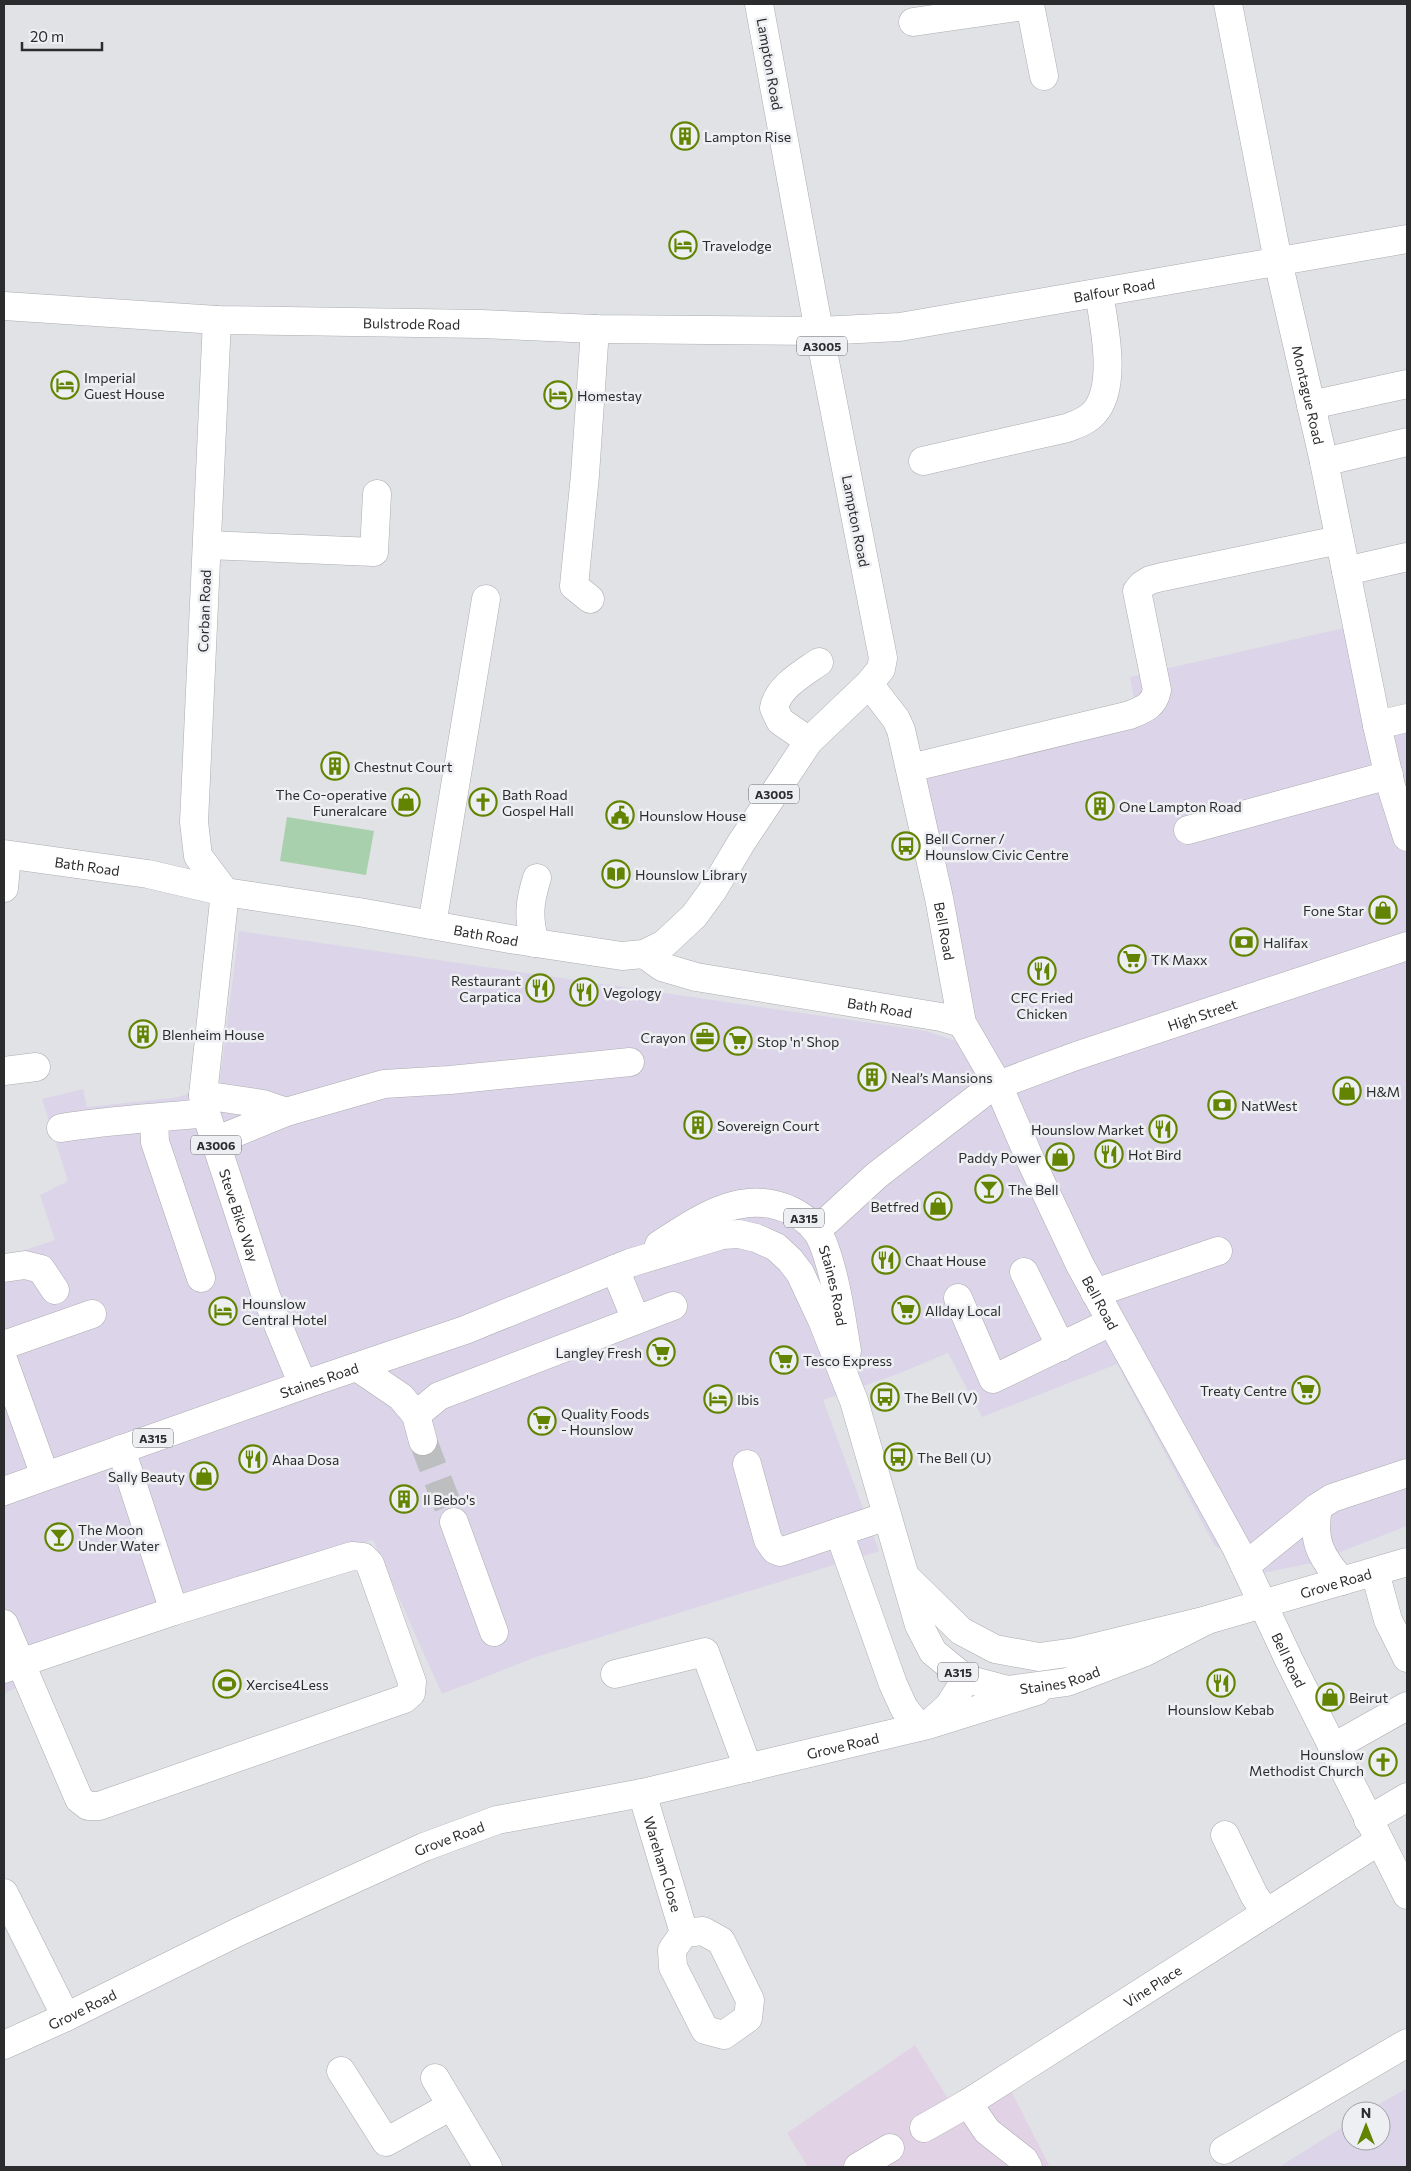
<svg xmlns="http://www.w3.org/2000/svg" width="1411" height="2171" font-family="Commissioner,sans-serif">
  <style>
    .commercial { fill: #dcd4e9 }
    .industrial { fill: #e2d2e5 }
    .green { fill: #a9d0ac }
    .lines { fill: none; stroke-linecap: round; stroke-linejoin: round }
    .minor-tunnel { stroke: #bcbec0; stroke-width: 28; stroke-dasharray: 28 14; stroke-linecap: butt }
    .minor-casing { stroke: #abacaf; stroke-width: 29 }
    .major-casing { stroke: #abacaf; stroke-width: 29 }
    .minor { stroke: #fff; stroke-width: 28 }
    .major { stroke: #fff; stroke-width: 28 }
    .labels { text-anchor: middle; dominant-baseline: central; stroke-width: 5; stroke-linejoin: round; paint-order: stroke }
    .shield { fill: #eeeff3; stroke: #666668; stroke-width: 1 }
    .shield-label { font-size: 12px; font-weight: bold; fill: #2b2c2d }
    .street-label { font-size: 14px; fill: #2b2c2d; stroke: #eeeff3 }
    .poi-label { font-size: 14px; fill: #2b2c2d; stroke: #eeeff3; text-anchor: start }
  </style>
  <rect width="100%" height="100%" fill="#e0e2e5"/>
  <!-- commercial -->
  <path class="commercial" d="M1344,628l20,91 43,-11v818l-95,37 -49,10 -48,-27 -98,-182 -135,53 -34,-64 -53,22 -72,25 56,151 -343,106 -94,37 -69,-154 -360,113 9,31 -18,10v-437l51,-17 -15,-45 28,-14 -26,-82 41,-10 4,18 87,-9 45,-13 20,-154 687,100 30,10 22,-9 -7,-18 -48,-239 216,-50 -9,-48z
    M1407,2088v79h-128l72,-45v19h30v-30h-13z"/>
  <!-- industrial -->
  <path class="industrial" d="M915,2045l35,57 51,-31 49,96h-242l-21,-34z"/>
  <!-- green -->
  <path class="green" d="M287,817l87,14 -8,44 -86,-14z"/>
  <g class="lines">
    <!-- minor-tunnel -->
    <path class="minor-tunnel" d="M423,1441l31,81"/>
    <!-- minor casing -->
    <g class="minor-casing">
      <g id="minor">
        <path id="s1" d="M1228,4l50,257 46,201 53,263 14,61 16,51"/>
        <path d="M1030,5l14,71"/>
        <path d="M913,22l117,-17v-1"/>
        <path id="s2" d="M4,306l213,14 264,4 114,5 224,2 81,-4 507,-88"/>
        <path d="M217,320l-23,502 4,34 27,36"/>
        <path d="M1311,405l96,-21"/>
        <path d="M923,461l144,-33c10,-4 20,-7 27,-15 24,-26 10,-88 5,-120"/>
        <path d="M1324,462l83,-20"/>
        <path d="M207,545l167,7 3,-58"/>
        <path d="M1346,571l61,-14"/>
        <path d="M590,599l-16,-13 11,-111 10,-146"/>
        <path id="s3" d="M869,684l27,35 5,11 38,168 23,125 36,62 32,74 50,106 156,282 53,113 118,235"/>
        <path d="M1377,725l30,-7"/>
        <path d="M809,741l-29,-20 -6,-13c4,-21 28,-34 45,-46"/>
        <path d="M910,768l220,-53c14,-6 24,-9 27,-25l-20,-99 5,-6 8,-5 12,-3 177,-37"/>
        <path d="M1188,830l201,-55"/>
        <path d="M4,888l3,-33"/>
        <path d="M432,925l54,-326"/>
        <path d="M535,943c-7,-25 -6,-40 2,-65"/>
        <path id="s4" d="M644,954l18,13 34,10 245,40 21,6"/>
        <path d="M4,1071l32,-4"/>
        <path d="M203,1095l60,9 23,8"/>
        <path d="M154,1118l1,24 46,136"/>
        <path d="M61,1128c48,-8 96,-10 145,-15"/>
        <path d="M215,1141l71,-29 98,-28 66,-4 180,-18"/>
        <path id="s5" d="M827,1221l50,-46 109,-84 12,-6 78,-29 331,-110"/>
        <path d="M4,1268l21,-3 16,4 14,21"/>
        <path d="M615,1269l21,51"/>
        <path d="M1024,1272l37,75"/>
        <path d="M1095,1293l123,-42"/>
        <path d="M958,1298l35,81 118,-57"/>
        <path d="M4,1345l88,-31"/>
        <path d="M4,1362l41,114"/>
        <path d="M357,1367l44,30 15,18 7,26"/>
        <path d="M416,1415l23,-19 234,-90"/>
        <path d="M121,1449l53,162"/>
        <path d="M747,1464l21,76 7,10 5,2 107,-36"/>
        <path d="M1318,1507c-6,34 2,49 24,74"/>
        <path d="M454,1522l40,110"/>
        <path d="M839,1532l54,152 11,24 15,19"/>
        <path d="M1245,1566l73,-59 14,-9 75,-25"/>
        <path d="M1375,1572l13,48 19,38"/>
        <path d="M4,1624l75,175 9,7h11l305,-107 7,-6 1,-11 -42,-118 -7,-7 -11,-1 -178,55 -154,52 -16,6"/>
        <path d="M615,1674l90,-22 43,116"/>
        <path d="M929,1724l20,-18 17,-27"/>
        <path d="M1332,1748l75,-42"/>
        <path id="s6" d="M642,1793l42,140 19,-2 18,10 29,59 -2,18 -24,17 -19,-5 -32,-63 -1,-17 12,-17"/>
        <path d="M1368,1820l39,-23"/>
        <path d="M1225,1835l29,60 12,18"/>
        <path d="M4,1893l62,124"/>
        <path id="s7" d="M4,2045l62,-28 172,-85 186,-85 73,-27 145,-27 286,-68 109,-34"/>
        <path d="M341,2071l45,71 65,-36"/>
        <path d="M435,2078l53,89"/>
        <path d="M968,2103l19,28 37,29 4,7"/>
        <path id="s8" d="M924,2128l44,-25 411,-262"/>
        <path d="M1224,2150l183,-107"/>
        <path d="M858,2167l32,-19"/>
      </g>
    </g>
    <!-- major casing -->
    <g class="major-casing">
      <g id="major">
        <path id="s9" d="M4,854l144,20 77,18 134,20 157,28 106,16 22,-2 20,-10 30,-28 19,-26 28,-47 68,-102 60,-57 12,-15 2,-11 -64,-327 -60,-327"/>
        <path id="s10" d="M225,892l-22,203 3,18 60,183 37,89"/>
        <path id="s11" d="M659,1245c40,-26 84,-58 133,-34 14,7 25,17 31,32 13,34 18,72 24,108"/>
        <path id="s12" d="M4,1491l299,-106 162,-55 165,-67 92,-28 17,-1 17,4 20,9 14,13 10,13 22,47 32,81 65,224 14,27 33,27 42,11 59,-8 76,-29 64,-33"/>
        <path id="s13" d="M907,1578l54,53 34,18 44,8 36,-5 132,-32 200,-58"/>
      </g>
    </g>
    <!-- minor -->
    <use href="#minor" class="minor"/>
    <!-- major -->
    <use href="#major" class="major"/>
  </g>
  <!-- icons -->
  <defs>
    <g id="building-ring" transform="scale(1.4375)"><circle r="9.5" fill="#eeeff3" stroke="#628400" stroke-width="1.5"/><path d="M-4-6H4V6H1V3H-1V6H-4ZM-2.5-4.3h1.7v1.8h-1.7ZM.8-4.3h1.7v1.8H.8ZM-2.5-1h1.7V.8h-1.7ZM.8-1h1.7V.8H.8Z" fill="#628400"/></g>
    <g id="hotel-ring" transform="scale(1.4375)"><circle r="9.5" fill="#eeeff3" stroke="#628400" stroke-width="1.5"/><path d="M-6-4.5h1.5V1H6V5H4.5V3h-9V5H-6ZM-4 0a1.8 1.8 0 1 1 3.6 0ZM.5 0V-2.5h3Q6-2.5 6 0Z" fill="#628400"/></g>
    <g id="shop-ring" transform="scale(1.4375)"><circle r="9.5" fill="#eeeff3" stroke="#628400" stroke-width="1.5"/><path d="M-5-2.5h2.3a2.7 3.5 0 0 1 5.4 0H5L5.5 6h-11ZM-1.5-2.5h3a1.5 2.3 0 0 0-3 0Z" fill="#628400"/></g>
    <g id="church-ring" transform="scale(1.4375)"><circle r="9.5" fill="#eeeff3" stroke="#628400" stroke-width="1.5"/><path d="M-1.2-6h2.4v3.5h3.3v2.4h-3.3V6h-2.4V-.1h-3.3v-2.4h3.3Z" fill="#628400"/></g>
    <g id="civic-ring" transform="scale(1.4375)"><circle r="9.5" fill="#eeeff3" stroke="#628400" stroke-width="1.5"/><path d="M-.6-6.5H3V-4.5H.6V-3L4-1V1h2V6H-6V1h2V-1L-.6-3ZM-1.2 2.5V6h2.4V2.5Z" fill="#628400"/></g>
    <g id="bus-ring" transform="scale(1.4375)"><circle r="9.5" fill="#eeeff3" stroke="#628400" stroke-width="1.5"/><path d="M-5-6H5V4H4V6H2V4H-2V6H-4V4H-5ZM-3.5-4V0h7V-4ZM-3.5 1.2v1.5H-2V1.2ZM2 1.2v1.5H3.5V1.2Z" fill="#628400"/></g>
    <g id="library-ring" transform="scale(1.4375)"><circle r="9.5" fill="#eeeff3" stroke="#628400" stroke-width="1.5"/><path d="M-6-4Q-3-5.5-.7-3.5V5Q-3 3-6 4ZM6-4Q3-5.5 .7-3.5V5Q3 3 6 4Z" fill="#628400"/></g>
    <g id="bank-ring" transform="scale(1.4375)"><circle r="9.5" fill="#eeeff3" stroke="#628400" stroke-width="1.5"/><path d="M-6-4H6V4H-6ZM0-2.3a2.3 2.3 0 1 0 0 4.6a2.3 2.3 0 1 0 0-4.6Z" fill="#628400"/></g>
    <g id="supermarket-ring" transform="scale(1.4375)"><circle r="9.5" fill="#eeeff3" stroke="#628400" stroke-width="1.5"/><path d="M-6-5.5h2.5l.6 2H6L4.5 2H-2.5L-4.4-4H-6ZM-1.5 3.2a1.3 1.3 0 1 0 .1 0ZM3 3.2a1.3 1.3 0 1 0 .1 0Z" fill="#628400"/></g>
    <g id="restaurant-ring" transform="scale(1.4375)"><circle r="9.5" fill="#eeeff3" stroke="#628400" stroke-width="1.5"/><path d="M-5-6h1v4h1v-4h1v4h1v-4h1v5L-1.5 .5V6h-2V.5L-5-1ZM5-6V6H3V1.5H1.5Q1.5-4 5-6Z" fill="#628400"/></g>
    <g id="office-ring" transform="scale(1.4375)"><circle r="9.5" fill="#eeeff3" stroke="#628400" stroke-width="1.5"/><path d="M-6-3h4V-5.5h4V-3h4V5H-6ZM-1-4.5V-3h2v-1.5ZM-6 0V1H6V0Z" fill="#628400"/></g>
    <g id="bar-ring" transform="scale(1.4375)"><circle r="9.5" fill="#eeeff3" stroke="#628400" stroke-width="1.5"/><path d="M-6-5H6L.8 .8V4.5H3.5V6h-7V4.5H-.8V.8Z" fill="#628400"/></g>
    <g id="stadium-ring" transform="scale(1.4375)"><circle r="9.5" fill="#eeeff3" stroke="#628400" stroke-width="1.5"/><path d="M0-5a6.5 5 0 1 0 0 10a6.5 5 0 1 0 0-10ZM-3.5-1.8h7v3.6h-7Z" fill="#628400"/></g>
  </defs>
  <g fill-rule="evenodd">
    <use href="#building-ring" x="685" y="136"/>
    <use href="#hotel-ring" x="683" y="245"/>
    <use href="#hotel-ring" x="65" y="385"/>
    <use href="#hotel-ring" x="558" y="395"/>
    <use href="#building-ring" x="335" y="766"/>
    <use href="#shop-ring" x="406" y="802"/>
    <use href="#church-ring" x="483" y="802"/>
    <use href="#building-ring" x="1100" y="806"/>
    <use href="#civic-ring" x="620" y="815"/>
    <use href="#bus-ring" x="906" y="846"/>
    <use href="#library-ring" x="616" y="874"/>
    <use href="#shop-ring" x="1383" y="910"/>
    <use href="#bank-ring" x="1244" y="942"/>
    <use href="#supermarket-ring" x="1132" y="959"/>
    <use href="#restaurant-ring" x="1042" y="971"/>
    <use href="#restaurant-ring" x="540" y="988"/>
    <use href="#restaurant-ring" x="584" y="992"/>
    <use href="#building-ring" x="143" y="1034"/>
    <use href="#office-ring" x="705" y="1037"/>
    <use href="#supermarket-ring" x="738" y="1041"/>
    <use href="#building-ring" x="872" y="1077"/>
    <use href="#shop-ring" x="1347" y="1091"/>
    <use href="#bank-ring" x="1222" y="1105"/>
    <use href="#building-ring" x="698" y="1125"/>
    <use href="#restaurant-ring" x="1163" y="1129"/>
    <use href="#restaurant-ring" x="1109" y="1154"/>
    <use href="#shop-ring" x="1060" y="1157"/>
    <use href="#bar-ring" x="989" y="1189"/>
    <use href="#shop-ring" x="938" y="1206"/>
    <use href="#restaurant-ring" x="886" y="1260"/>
    <use href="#supermarket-ring" x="906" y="1310"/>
    <use href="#hotel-ring" x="223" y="1311"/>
    <use href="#supermarket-ring" x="661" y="1352"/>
    <use href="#supermarket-ring" x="784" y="1360"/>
    <use href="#supermarket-ring" x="1306" y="1390"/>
    <use href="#bus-ring" x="885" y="1397"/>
    <use href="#hotel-ring" x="718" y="1399"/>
    <use href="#supermarket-ring" x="542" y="1421"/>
    <use href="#bus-ring" x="898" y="1457"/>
    <use href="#restaurant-ring" x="253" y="1459"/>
    <use href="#shop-ring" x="204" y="1476"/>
    <use href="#building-ring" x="404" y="1499"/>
    <use href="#bar-ring" x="59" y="1537"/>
    <use href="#restaurant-ring" x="1221" y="1683"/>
    <use href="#stadium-ring" x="227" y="1684"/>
    <use href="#shop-ring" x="1330" y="1697"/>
    <use href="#church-ring" x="1383" y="1762"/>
  </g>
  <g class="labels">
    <!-- shield labels -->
    <g class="shield">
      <rect x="797" y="336.5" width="50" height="19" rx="4"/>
      <rect x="749" y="784.5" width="50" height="19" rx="4"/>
      <rect x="191" y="1135.5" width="50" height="19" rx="4"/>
      <rect x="784" y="1208.5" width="40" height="19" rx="4"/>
      <rect x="133" y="1428.5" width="40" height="19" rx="4"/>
      <rect x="938" y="1662.5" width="40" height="19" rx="4"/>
    </g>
    <g class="shield-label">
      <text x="822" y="346">A3005</text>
      <text x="774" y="794">A3005</text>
      <text x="216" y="1145">A3006</text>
      <text x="804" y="1218">A315</text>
      <text x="153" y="1438">A315</text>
      <text x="958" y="1672">A315</text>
    </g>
    <!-- street labels -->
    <g class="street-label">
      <text transform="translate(770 64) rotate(80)">Lampton Road</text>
      <text stroke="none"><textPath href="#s2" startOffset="1114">Balfour Road</textPath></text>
      <text stroke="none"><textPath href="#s2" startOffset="408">Bulstrode Road</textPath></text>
      <text stroke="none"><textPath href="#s1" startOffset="399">Montague Road</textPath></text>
      <text transform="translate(856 521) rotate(79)">Lampton Road</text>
      <text transform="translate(204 611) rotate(-88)">Corban Road</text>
      <text stroke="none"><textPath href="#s9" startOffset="84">Bath Road</textPath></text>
      <text stroke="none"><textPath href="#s3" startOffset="262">Bell Road</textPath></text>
      <text stroke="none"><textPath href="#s9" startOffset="489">Bath Road</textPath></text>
      <text stroke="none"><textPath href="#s4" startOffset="244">Bath Road</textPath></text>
      <text stroke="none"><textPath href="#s5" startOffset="435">High Street</textPath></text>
      <text stroke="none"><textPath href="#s10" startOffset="330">Steve Biko Way</textPath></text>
      <text stroke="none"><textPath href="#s11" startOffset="234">Staines Road</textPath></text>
      <text stroke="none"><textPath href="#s3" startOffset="668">Bell Road</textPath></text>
      <text stroke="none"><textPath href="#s12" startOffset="334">Staines Road</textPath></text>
      <text stroke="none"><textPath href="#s13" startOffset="465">Grove Road</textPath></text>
      <text stroke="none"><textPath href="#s3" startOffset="1072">Bell Road</textPath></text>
      <text stroke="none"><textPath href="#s12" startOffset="1396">Staines Road</textPath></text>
      <text stroke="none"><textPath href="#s7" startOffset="896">Grove Road</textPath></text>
      <text stroke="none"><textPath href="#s7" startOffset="491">Grove Road</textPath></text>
      <text stroke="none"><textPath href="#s6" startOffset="74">Wareham Close</textPath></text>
      <text stroke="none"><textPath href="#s8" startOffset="269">Vine Place</textPath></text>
      <text stroke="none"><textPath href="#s7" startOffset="86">Grove Road</textPath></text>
    </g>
    <!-- poi labels -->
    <g class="poi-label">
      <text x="704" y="136">Lampton Rise</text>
      <text x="702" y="245">Travelodge</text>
      <text x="84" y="377">Imperial<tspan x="84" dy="16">Guest House</tspan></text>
      <text x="577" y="395">Homestay</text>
      <text x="354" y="766">Chestnut Court</text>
      <text x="387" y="794" text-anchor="end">The Co-operative<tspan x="387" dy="16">Funeralcare</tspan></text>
      <text x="502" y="794">Bath Road<tspan x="502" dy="16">Gospel Hall</tspan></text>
      <text x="1119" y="806">One Lampton Road</text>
      <text x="639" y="815">Hounslow House</text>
      <text x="925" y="838">Bell Corner /<tspan x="925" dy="16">Hounslow Civic Centre</tspan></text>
      <text x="635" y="874">Hounslow Library</text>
      <text x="1364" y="910" text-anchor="end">Fone Star</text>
      <text x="1263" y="942">Halifax</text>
      <text x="1151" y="959">TK Maxx</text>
      <text x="521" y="980" text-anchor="end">Restaurant<tspan x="521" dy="16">Carpatica</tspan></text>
      <text x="603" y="992">Vegology</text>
      <text x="1042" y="997" text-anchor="middle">CFC Fried<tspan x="1042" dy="16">Chicken</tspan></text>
      <text x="162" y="1034">Blenheim House</text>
      <text x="686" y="1037" text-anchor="end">Crayon</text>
      <text x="757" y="1041">Stop 'n' Shop</text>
      <text x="891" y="1077">Neal’s Mansions</text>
      <text x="1366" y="1091">H&amp;M</text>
      <text x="1241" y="1105">NatWest</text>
      <text x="717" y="1125">Sovereign Court</text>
      <text x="1144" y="1129" text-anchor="end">Hounslow Market</text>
      <text x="1128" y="1154">Hot Bird</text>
      <text x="1041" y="1157" text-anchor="end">Paddy Power</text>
      <text x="1008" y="1189">The Bell</text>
      <text x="919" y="1206" text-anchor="end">Betfred</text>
      <text x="905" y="1260">Chaat House</text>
      <text x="242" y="1303">Hounslow<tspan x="242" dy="16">Central Hotel</tspan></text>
      <text x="925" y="1310">Allday Local</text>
      <text x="642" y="1352" text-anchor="end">Langley Fresh</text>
      <text x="803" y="1360">Tesco Express</text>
      <text x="1287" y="1390" text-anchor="end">Treaty Centre</text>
      <text x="904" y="1397">The Bell (V)</text>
      <text x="737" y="1399">Ibis</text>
      <text x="561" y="1413">Quality Foods<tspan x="561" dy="16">- Hounslow</tspan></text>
      <text x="917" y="1457">The Bell (U)</text>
      <text x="272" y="1459">Ahaa Dosa</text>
      <text x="185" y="1476" text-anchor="end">Sally Beauty</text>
      <text x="423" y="1499">Il Bebo's</text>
      <text x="78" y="1529">The Moon<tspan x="78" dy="16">Under Water</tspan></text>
      <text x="246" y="1684">Xercise4Less</text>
      <text x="1349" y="1697">Beirut</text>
      <text x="1221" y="1709" text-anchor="middle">Hounslow Kebab</text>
      <text x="1364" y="1754" text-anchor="end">Hounslow<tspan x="1364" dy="16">Methodist Church</tspan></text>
    </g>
  </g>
  <!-- border -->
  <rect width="1411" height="2171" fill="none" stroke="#2b2c2d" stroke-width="10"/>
  <!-- north arrow -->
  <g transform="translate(1366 2126)"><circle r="24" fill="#eeeff3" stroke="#a0a1a4"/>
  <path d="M0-4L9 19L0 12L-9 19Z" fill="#628400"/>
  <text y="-8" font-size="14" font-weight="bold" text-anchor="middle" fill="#2b2c2d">N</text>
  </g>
  <!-- scale -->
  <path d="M22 42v8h80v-8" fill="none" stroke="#2b2c2d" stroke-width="2.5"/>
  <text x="30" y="42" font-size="15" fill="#2b2c2d" stroke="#eeeff3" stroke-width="4" paint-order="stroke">20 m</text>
</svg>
